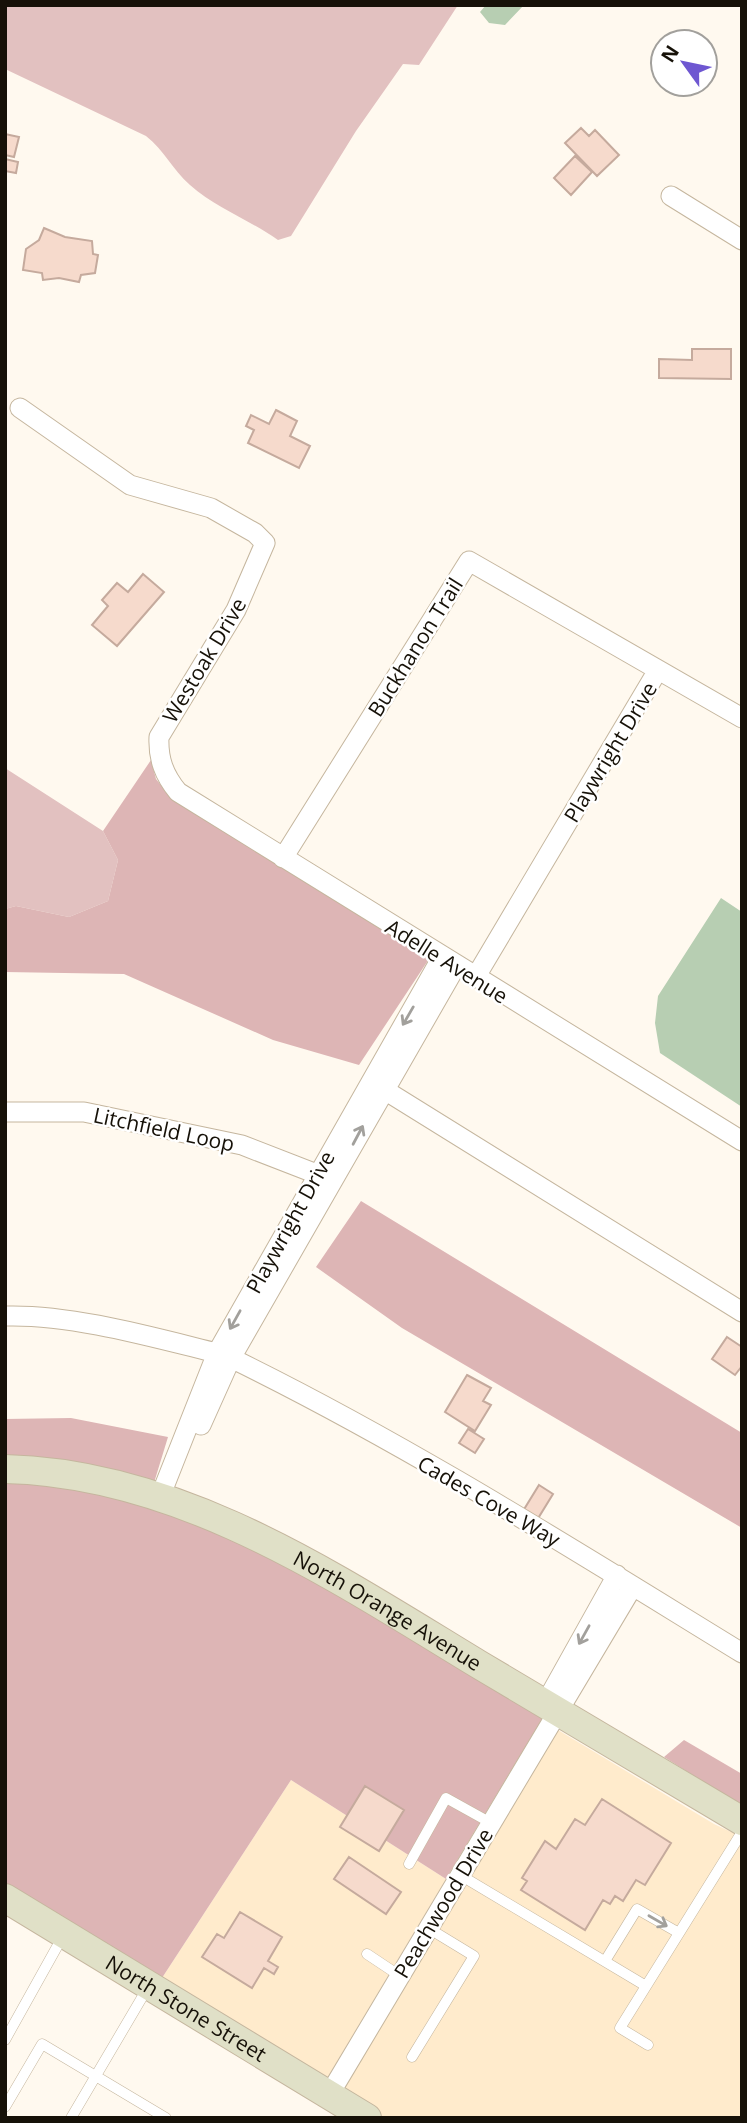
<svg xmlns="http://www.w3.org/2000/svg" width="747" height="2123" font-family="'Open Sans',sans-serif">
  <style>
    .built { fill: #ffebcc }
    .green { fill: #e2c1c0 }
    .forest { fill: #ddb5b5 }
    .water { fill: #b7ceb2 }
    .building { fill: #f6dacc; stroke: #c5aa9d; stroke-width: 2 }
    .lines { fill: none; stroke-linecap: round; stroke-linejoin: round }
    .lane-casing { stroke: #c5b69e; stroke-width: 11 }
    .street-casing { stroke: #c5b69e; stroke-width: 21 }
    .secondary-casing { stroke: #c5b69e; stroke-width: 30 }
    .lane { stroke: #fff; stroke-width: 10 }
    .street { stroke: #fff; stroke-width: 19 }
    .secondary { stroke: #e0e0c7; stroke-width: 28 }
    .oneway { stroke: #a2a09c }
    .labels { text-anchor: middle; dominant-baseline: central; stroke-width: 5; stroke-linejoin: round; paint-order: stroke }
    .street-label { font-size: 21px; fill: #161108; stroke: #fff }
  </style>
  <rect width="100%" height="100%" fill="#fff9ef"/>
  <!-- built -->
  <path class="built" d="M558,1730l156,94 28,13v281h-359l-41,-26z
    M291,1780l155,99 -121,203 -165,-101z"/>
  <!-- green -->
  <path class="green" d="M5,5h453l-39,60 -16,-1 -47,67 -65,105 -13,4c-28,-20 -62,-32 -88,-55 -18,-16 -25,-34 -44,-49l-141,-67z
    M5,768l98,63 15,29 -10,41 -39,16 -53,-11 -11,3z"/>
  <!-- forest -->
  <path class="forest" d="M151,760l5,19 17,21 256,159 -70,106 -86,-25 -149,-66 -119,-2v-63l11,-3 53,11 39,-16 10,-41 -15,-29z
    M361,1201l381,232v95l-340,-200 -86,-61z
    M71,1418l97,19 -15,49 -148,-26v-41z
    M5,1478l101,13 178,67 261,156 -99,165 -155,-99 -131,201 -155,-93z
    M684,1740l58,34v32l-78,-49z"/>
  <!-- water -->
  <path class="water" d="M486,5h38l-19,20 -16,-2 -9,-11z
    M721,898l21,14v195l-82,-54 -5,-30 3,-27z"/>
  <!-- building -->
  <path class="building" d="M581,128l8,8 6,-6 24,25 -22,21 -32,-33z
    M5,134l14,3 -5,20 -9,-2z
    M575,156l17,16 -21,23 -17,-17z
    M5,159l13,3 -2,11 -11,-2z
    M44,228l21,9 27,4 1,13 5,1 -3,18 -14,2 -2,7 -20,-4 -16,2 -1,-7 -19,-3 3,-21 13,-9z
    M692,349h39v30l-72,-1v-19l33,1z
    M276,410l21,11 -7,15 20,10 -11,22 -51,-25 6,-13 -8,-4 5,-11 18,9z
    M143,574l21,18 -47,54 -25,-21 16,-19 -6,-6 15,-17 11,9z
    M727,1337l15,10v19l-7,9 -23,-16z
    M467,1375l24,13 -8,13 8,4 -16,26 -30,-19z
    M468,1429l16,10 -9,14 -16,-10z
    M539,1485l14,9 -16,26 -14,-9z
    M365,1786l39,24 -25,41 -39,-24z
    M602,1799l69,44 -26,42 -9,-5 -13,21 -8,-5 -5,8 -7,-4 -18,30 -64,-40 6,-9 -5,-3 23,-37 11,8 19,-30 10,6z
    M349,1857l52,35 -15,22 -52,-35z
    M240,1912l42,25 -14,24 10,6 -4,7 -10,-6 -12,20 -50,-31 15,-23 7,4z"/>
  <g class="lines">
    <!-- lane casing -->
    <g class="lane-casing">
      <path id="lane" d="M409,1864l37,-66 45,25
        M460,1875l186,111
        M367,1954l33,22
        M605,1961l32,-52 42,24
        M5,2040l58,-104
        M648,2045l-28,-17 122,-196
        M412,2057l62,-101 -46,-28
        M5,2107l37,-63 124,74
        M71,2118l76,-129"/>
    </g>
    <!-- street casing -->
    <g class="street-casing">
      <path id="street" d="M671,196l71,44
        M20,408l110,77 81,23 44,25 10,10 -29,67 -77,127c-1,22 5,38 19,55l564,349
        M283,858l186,-297 273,157
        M475,978l183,-308
        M383,1089l359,223
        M5,1112h79l158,33 85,33
        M5,1316c66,-2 147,21 212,37
        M231,1358c176,86 343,192 511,295
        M201,1425l30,-67 225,-392
        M160,1497l57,-144 225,-396
        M545,1704l72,-129
        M329,2095l304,-509"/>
    </g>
    <!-- secondary casing -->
    <g class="secondary-casing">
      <g id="secondary">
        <path id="s1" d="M5,1469c176,4 328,107 473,195 88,53 176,105 264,157"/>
        <path id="s2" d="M5,1898l362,220"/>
      </g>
    </g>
    <!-- lane -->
    <use href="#lane" class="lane"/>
    <!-- street -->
    <use href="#street" class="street"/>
    <!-- secondary -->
    <use href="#secondary" class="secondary"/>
  </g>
  <!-- one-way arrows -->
  <defs><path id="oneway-shaft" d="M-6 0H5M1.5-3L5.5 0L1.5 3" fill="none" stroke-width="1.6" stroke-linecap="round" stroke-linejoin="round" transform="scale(1.75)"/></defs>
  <g class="oneway">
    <use href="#oneway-shaft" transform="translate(408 1016) rotate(120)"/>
    <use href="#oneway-shaft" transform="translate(358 1135) rotate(-62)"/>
    <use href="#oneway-shaft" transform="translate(235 1320) rotate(119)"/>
    <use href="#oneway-shaft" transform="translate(584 1635) rotate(119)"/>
    <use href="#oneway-shaft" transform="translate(658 1921) rotate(30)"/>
  </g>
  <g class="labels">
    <!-- street labels -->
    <g class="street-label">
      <text transform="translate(415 647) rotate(-58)">Buckhanon Trail</text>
      <text transform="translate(204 660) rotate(-59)">Westoak Drive</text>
      <text transform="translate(610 752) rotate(-59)">Playwright Drive</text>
      <text transform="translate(447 961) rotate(32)">Adelle Avenue</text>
      <text transform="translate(164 1129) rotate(12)">Litchfield Loop</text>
      <text transform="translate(290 1222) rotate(-61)">Playwright Drive</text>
      <text transform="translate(489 1501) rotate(30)">Cades Cove Way</text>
      <text stroke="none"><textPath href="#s1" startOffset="413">North Orange Avenue</textPath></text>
      <text transform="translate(443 1903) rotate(-59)">Peachwood Drive</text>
      <text stroke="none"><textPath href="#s2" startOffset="212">North Stone Street</textPath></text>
    </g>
  </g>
  <!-- border -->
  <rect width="747" height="2123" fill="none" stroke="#161108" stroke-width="14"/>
  <!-- north arrow -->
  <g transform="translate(684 63) rotate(303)"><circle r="33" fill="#ffffff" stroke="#a2a09c" stroke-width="2"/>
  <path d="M0-5L12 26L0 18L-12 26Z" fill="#6e57d1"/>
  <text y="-10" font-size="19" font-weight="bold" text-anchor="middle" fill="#161108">N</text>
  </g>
</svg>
